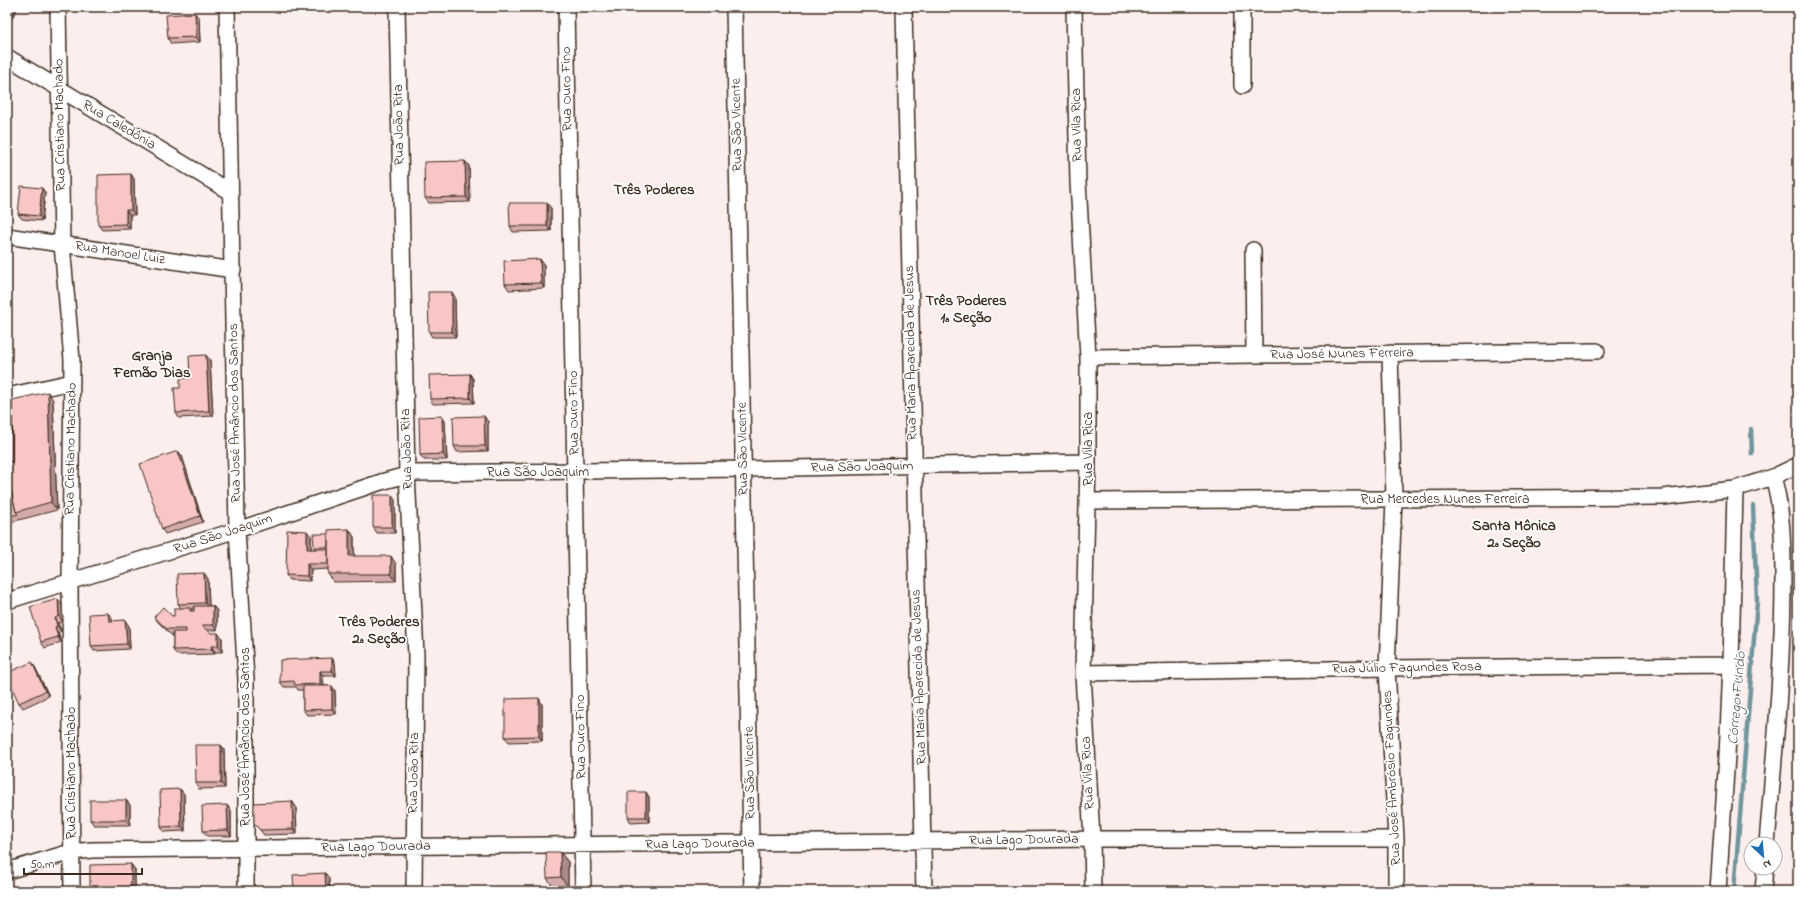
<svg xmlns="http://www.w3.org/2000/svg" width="1805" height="898" font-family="'Indie Flower',sans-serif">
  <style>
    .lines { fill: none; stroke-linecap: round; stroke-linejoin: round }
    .stream { stroke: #6f959d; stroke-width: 4.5 }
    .minor-casing { stroke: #3b2a1e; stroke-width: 18 }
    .minor { stroke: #fff; stroke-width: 15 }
    .wall { fill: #d5aba9; stroke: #3b2a1e; fill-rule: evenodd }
    .shaded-wall { fill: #ae8b8a; stroke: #3b2a1e }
    .building { fill: #f8c7c5; stroke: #3b2a1e }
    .labels { text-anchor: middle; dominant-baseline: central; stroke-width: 3.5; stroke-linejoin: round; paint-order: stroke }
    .street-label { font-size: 14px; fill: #3b2a1e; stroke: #fff }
    .neighbourhood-label { font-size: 15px; font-weight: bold; fill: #3b2a1e; stroke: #fff }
    .water-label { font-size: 15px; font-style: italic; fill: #555f5e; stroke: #fff }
  </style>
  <rect width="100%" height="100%" fill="#fdeeee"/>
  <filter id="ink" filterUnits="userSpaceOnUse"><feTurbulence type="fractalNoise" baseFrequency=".025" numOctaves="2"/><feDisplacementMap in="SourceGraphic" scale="8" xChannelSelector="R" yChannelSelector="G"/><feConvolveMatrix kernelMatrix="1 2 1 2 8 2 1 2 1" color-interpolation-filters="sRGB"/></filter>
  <g filter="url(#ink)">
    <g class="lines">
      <!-- stream -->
      <path class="stream" d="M1751,429l1,25
        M1734,891l23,-290 -4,-95"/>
      <!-- minor casing -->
      <g class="minor-casing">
        <path id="minor" d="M58,7l4,237 10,116 -2,222 2,309
          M227,7l10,523 9,149v212
          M397,7l10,467 9,181 -2,236
          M566,7l17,884
          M734,7l18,884
          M904,7l20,884
          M1074,7l4,175 10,175v105l-5,211 9,166 1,52
          M1242,7v79
          M7,57l223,135
          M7,236l226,34
          M1253,250l1,105
          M1390,353l4,146 -7,169 9,171v52
          M1088,357l509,-6
          M7,396l65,-14
          M1087,501l576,-4 72,-8 38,-12 25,-12
          M7,601l230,-71 144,-48 33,-9 330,-4 344,-7
          M1083,673l304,-5 344,-3
          M1767,844c7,-88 16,-176 16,-264 0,-34 0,-70 -10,-103
          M7,871l64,-19 21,-2 1000,-11h304
          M1718,891l9,-135 4,-91 4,-176
          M1763,891l2,-23"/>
      </g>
      <!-- minor -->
      <use href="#minor" class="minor"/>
    </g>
    <!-- wall -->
    <path class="wall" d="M199,18l1,24 -29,2 -3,-6z
      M465,161l4,5 1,36 -41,1 -4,-5z
      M131,174l3,5 1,36h-5v14l-28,1 -4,-5z
      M42,188l3,5 -3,28 -20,-2 -4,-5z
      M551,208v23l-38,1 -3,-6z
      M540,259l4,6v23l-35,2 -4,-6z
      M455,297l1,40h-24l-3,-5z
      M210,360l3,56 -34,2 -3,-5 4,-25z
      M470,374l3,5 1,24 -41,1 -3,-5z
      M53,400l4,110 -50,13v-118z
      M484,416l4,6v29l-31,1 -3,-6z
      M445,421l2,39h-23l-4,-5z
      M178,451l4,5 21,66 -38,12 -3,-5z
      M395,500v33h-18l-4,-6z
      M349,529l5,8v19l42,8v17l-62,1 -6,-8v-5l-17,1 -1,11 -21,-1 -3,-5 25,-39v13h4l-1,-2 14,-13z
      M204,573l4,6 1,27h4l4,5v19h-10l4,3 11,5v14h-7v2l-38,1 -4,-5v-15h-2l-13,-13 -4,-5 20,-1 7,-8 -3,-4zM194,608v3h-2l-1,-2z
      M62,604l1,18 -5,1 3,8 -3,2 3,9 -16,6 -4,-6z
      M112,618v3l17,5 1,23 -36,2 -3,-5z
      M332,658l3,5 1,13h-13l1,10h8l3,5 1,23 -29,1 -4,-5v-20h-5l-2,-3h-12l-4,-5z
      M35,667l14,29 -26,12 -4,-5z
      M542,704v37l-33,1 -4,-5z
      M221,745l3,5 1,38 -26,1 -3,-6z
      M180,789l4,5 1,37 -21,1 -3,-5z
      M646,792l3,5v25l-18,1 -3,-6z
      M126,800l4,5v20h-36l-4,-5z
      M292,801l4,6 1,27 -33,1 -10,-12z
      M231,810v26h-24l-4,-5z
      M560,852l8,10v25l-14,1 -7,-10z
      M131,864l4,6v21h-42l-3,-4z"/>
    <!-- shaded-wall -->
    <path class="shaded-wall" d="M12,7h5l1,1 -11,18v-12z
      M195,13l4,5 1,24 -4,-5z
      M465,161l4,5 1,36 -4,-5z
      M131,174l3,5 1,36 -4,-5z
      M42,188l3,5 -3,28 -3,-5z
      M547,203l4,5v23l-4,-5z
      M126,210l4,5v14l-4,-5z
      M540,259l4,6v23l-3,-5z
      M452,292l3,5 1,40 -4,-5z
      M206,355l4,5 3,56 -4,-5z
      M470,374l3,5 1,24 -4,-5z
      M48,392l5,8 4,110 -6,-8z
      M442,416l3,5 2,39 -4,-6z
      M484,416l4,6v29l-3,-5z
      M178,451l4,5 21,66 -3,-6z
      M392,495l3,5v33l-3,-6z
      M349,529l5,8v27l-5,-8z
      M307,531l4,5v18l-4,-5z
      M391,556l5,8v17l-5,-7z
      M307,564l4,6 -1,11 -3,-5z
      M204,573l4,6 1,29 -4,-5z
      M58,599l4,5 1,18 -4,-6z
      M213,606l4,5v19l-4,-5z
      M108,613l4,5 1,9 -4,-6z
      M55,618l3,5 3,8 -4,-5z
      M125,620l4,6 1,23 -3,-5z
      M55,627l3,6 3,9 -3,-5z
      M218,633l4,5v14l-4,-6z
      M211,646l4,6v2l-3,-5z
      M332,658l3,5 1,13 -4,-5z
      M32,662l3,5 14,29 -4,-5z
      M320,671l3,5 1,13 -4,-5z
      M332,686l3,5 1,23 -4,-5z
      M539,698l3,6v37l-3,-5z
      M221,745l3,5 1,38 -4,-5z
      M180,789l4,5 1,37 -4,-5z
      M646,792l3,5v25l-3,-5z
      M126,800l4,5v20l-4,-5z
      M292,801l4,6 1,27 -4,-5z
      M227,805l4,5v26l-3,-6z
      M560,852l8,10v25l-7,-10z
      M131,864l4,6v21l-4,-4z
      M325,873l4,5 1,13h-4z"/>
    <!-- building -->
    <path class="building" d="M7,7h5l-5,7z
      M195,13l1,24 -28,1 -2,-23z
      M465,161l1,36 -41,1 -1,-36z
      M131,174v36h-5v14l-28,1v-50z
      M21,186l21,2 -3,28 -21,-2z
      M509,203h38v23h-37z
      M540,259l1,24 -36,1 -1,-23z
      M428,292h24v40h-23z
      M206,355l3,56 -33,2 -2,-25h6v-9l10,-1 -1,-22z
      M470,374v24l-40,1 -1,-24z
      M48,392l3,110 -35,10 -9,-38v-12h5v-62z
      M12,403v59h-5v-57z
      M442,416l1,38 -23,1 -1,-38z
      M484,416l1,30h-31l-1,-29z
      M178,451l22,65 -38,13 -22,-65z
      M7,477h1l8,35 2,2 -11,3z
      M373,495h19v32h-19z
      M349,529v27h42v18h-63v-44z
      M287,530l20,1v18h21v15h-21v12l-21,-1z
      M313,534h15v13h-14z
      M204,573l1,30 -27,1 -1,-30z
      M58,599l1,17 -4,2 2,8 -2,1 3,10 -17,5 -11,-35z
      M194,606h19v19h-10v2l8,6h7v13h-7l1,3 -39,1v-18h13v-3h-19l-13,-12 9,-10 9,9h2v-8h16v3h4z
      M108,613l1,8 16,-1 2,24 -36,2 -2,-32z
      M332,658v13h-12v13l-25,1 -1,-4 -14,1v-22z
      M32,662l13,29 -26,12 -12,-26v-4z
      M303,686h29v23l-29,1z
      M539,698v38l-34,1v-38z
      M195,745h26v38h-25z
      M180,789l1,37 -20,1 -1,-37z
      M628,792h18v25h-18z
      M90,800h36v20h-36z
      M292,801l1,28 -33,1 -6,-7v-20z
      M227,805l1,25 -25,1 -1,-25z
      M546,852h14l1,25 -14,1z
      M131,864v23h-41v-22z
      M325,873l1,18h-32l-1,-16z"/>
  </g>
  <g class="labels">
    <!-- street labels -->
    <g class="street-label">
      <text transform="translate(567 89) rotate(-91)">Rua Ouro Fino</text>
      <text transform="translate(60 125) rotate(-91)">Rua Cristiano Machado</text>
      <text transform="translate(119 125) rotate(31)">Rua Caledônia</text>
      <text transform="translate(399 125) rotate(-91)">Rua João Rita</text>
      <text transform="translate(737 125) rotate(-91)">Rua São Vicente</text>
      <text transform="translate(1077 125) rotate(-91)">Rua Vila Rica</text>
      <text transform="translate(120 253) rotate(9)">Rua Manoel Luiz</text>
      <text transform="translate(911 353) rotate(-91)">Rua Maria Aparecida de Jesus</text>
      <text transform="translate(1342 354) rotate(-1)">Rua José Nunes Ferreira</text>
      <text transform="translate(235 413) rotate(-91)">Rua José Amâncio dos Santos</text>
      <text transform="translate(574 413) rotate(-91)">Rua Ouro Fino</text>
      <text transform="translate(71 449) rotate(-89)">Rua Cristiano Machado</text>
      <text transform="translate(407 449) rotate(-92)">Rua João Rita</text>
      <text transform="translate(743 449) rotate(-91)">Rua São Vicente</text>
      <text transform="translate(1088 449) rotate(-90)">Rua Vila Rica</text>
      <text transform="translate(862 467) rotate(-1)">Rua São Joaquim</text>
      <text x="538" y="472">Rua São Joaquim</text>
      <text x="1445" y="499">Rua Mercedes Nunes Ferreira</text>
      <text transform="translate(223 534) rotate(-18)">Rua São Joaquim</text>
      <text transform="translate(1407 668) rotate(-1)">Rua Júlio Fagundes Rosa</text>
      <text transform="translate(919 677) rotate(-92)">Rua Maria Aparecida de Jesus</text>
      <text transform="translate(245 737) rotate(-90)">Rua José Amâncio dos Santos</text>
      <text transform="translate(581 737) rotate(-91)">Rua Ouro Fino</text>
      <text transform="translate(71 773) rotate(-90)">Rua Cristiano Machado</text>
      <text transform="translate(414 773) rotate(-89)">Rua João Rita</text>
      <text transform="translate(750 773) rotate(-91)">Rua São Vicente</text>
      <text transform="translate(1088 773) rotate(-93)">Rua Vila Rica</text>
      <text transform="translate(1392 778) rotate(-93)">Rua José Ambrósio Fagundes</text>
      <text transform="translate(1024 840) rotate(-1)">Rua Lago Dourada</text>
      <text transform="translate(700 844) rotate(-1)">Rua Lago Dourada</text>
      <text transform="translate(376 847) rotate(-1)">Rua Lago Dourada</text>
    </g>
    <!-- neighbourhood labels -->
    <g class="neighbourhood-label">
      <text x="654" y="190">Três Poderes</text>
      <text x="966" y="301">Três Poderes<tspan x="966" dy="17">1ª Seção</tspan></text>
      <text x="152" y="356">Granja<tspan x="152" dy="17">Fernão Dias</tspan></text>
      <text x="1514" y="526">Santa Mônica<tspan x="1514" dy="17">2ª Seção</tspan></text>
      <text x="379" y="622">Três Poderes<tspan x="379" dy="17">2ª Seção</tspan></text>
    </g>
    <!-- water labels -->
    <g class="water-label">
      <text transform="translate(1737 698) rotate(-85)">Córrego FUndo</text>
    </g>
  </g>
  <!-- margin -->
  <rect width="1805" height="898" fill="none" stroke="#fff" stroke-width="24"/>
  <rect x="12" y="12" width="1781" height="874" fill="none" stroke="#3b2a1e" stroke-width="1.5" filter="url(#ink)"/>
  <!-- north arrow -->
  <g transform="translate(1763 856) rotate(154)"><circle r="19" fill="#ffffff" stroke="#b1aaa5"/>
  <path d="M0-3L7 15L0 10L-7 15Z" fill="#1f6fb2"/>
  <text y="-6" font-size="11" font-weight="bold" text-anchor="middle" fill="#3b2a1e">N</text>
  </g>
  <!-- scale -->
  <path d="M24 868v6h118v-6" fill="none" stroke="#3b2a1e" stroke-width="2"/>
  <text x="30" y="868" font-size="12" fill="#3b2a1e" stroke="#ffffff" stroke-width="3" paint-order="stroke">50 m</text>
</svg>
